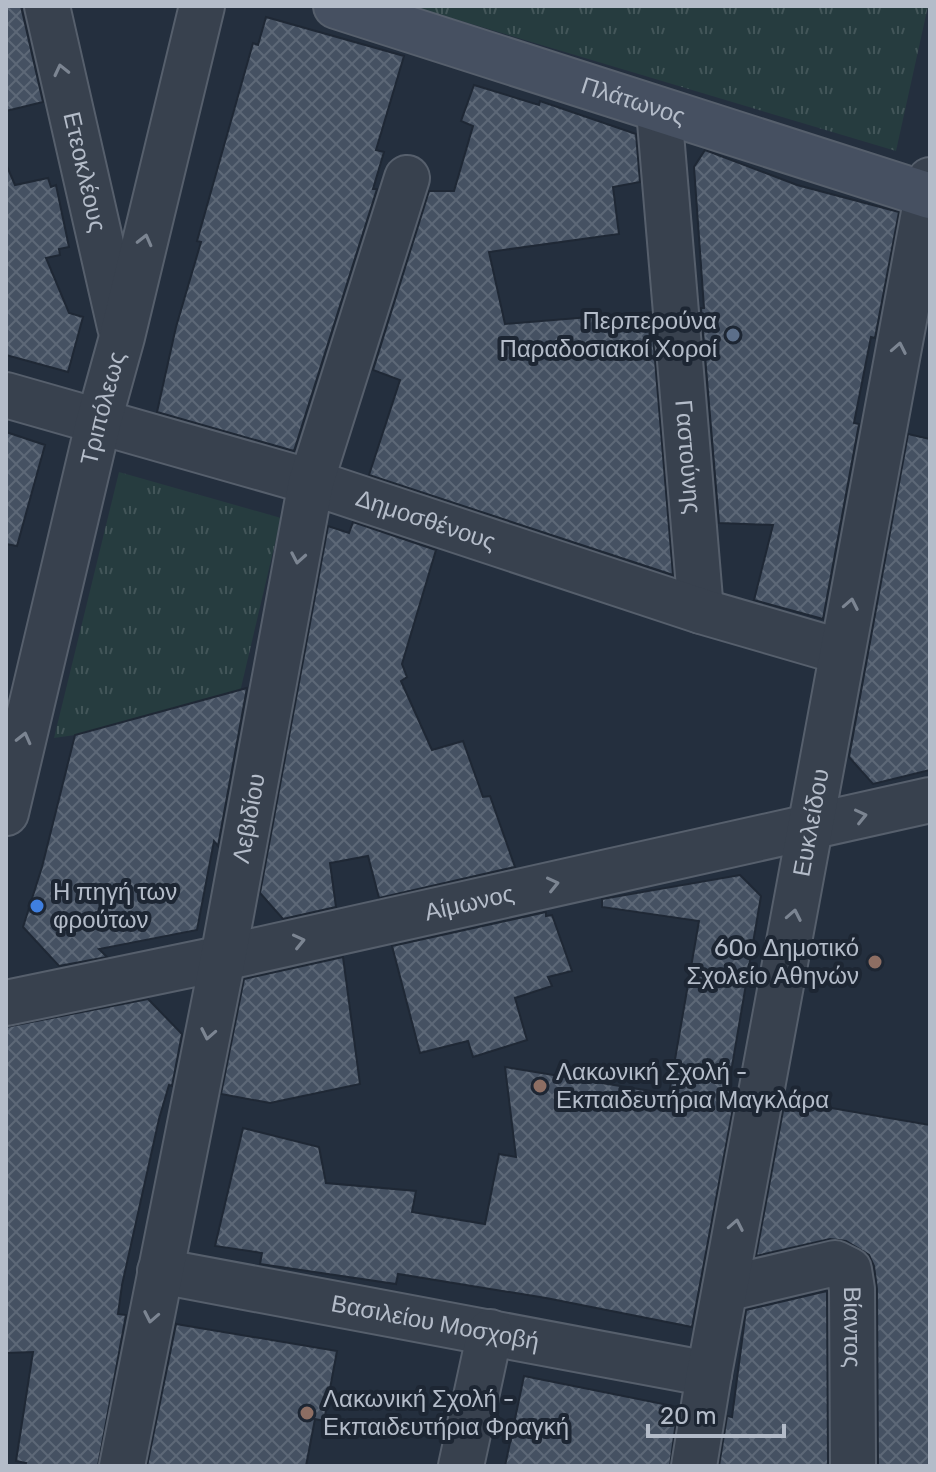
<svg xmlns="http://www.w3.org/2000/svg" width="936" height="1472" font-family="Rubik,sans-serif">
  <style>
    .grass { fill: url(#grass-tufts) }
    .building { fill: url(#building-cross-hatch); stroke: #1f2835; stroke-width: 2 }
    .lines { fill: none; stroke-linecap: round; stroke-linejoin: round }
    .street-casing { stroke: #565f6c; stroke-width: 48 }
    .secondary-casing { stroke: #565f6c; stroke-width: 48 }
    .street { stroke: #38414e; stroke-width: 44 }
    .secondary { stroke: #465061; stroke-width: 44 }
    .oneway { stroke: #7c8592 }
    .service-dot { fill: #5c6f8a; stroke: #1d2633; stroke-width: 3 }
    .shop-dot { fill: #3f7fe0; stroke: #1d2633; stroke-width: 3 }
    .education-dot { fill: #8d6e63; stroke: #1d2633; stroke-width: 3 }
    .labels { text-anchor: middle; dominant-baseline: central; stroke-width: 8; stroke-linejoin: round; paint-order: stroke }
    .street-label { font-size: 24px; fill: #b4bcc9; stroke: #1d2633 }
    .poi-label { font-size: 24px; fill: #b4bcc9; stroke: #1d2633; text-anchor: start }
  </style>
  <defs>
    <pattern id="grass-tufts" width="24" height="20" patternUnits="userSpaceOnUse" patternTransform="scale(2)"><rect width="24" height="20" fill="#263c3f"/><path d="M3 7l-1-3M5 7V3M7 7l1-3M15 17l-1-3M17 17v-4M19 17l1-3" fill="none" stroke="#435659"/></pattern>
    <pattern id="building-cross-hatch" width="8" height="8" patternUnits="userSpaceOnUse" patternTransform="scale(2)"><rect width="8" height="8" fill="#455162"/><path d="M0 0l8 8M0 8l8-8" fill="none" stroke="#5d6877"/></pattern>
  </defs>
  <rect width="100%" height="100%" fill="#242f3e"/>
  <!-- grass -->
  <path class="grass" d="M411,6h517l-32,145z
    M119,472l162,46 -41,174 -165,43 -21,3z"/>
  <!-- building -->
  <path class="building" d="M6,6h15l22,96 -37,9z
    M266,17l138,39 -28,94 8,2 -11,37h4l-83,262 -137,-39 19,-85 25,-85 -4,-1 56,-198 5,2z
    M474,85l65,20 1,-4 96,33 4,48 -27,5 6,47 -130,18 16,72 146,-12 22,263 -304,-100 31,-95 -27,-10 56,-179h25l19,-65 -12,-5z
    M705,150l92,35 102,27 -24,126 -4,-1 -17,86 5,1 -36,195 -69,-19 19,-75 -54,-2 -18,-215h3l-10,-141z
    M6,164l9,21 33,-7 3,9 5,-2 13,62 -10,2 1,6 -14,3 23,55 14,4 -15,55 -62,-17z
    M6,432l39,13 -28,101 -11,-2z
    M908,434l22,5v331l-57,14 -24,-27z
    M353,522l83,28 -34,114 5,13 -6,4 31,69 31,-9 20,56 7,-1 25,71 -136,31 -11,-42 -38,7 6,44 -53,12 -23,-26 68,-367 21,7z
    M247,688l-29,158 -4,-5 -17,89 -98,19 8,8 -48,9 -36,-39 19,-60 33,-132z
    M740,875l21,21 -33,194 8,2 -44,235 -146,-29 -148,-24 -2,10 -136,-20 2,-11 -47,-7 28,-118 76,19 7,36 90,8 -4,21 73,12 14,-70 17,3 -11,-90 164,27 30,-173 -97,-14v-8z
    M546,912v4l6,-1 20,56 -24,6 4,9 -37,12 12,42 -54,17 -5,-16 -48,12 -28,-107z
    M343,957l17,127 -90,19 -49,-9 23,-115z
    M148,999l34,35 -10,52 -3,-1 -10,34 -37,166 -4,29 8,1 -28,151h-73l1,-3 -10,-2 17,-109 -27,1v-326z
    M785,1100l145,25v341h-52l-1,-177 -3,-23 -5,-11 -23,-14 -16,-2 -74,17z
    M827,1291l1,175h-109l8,-50 5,1 14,-107z
    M176,1324l161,27 -13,70 -9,-2 -9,47h-159z
    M524,1376l154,31 -8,59h-165z"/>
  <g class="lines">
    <!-- street casing -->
    <g class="street-casing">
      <g id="street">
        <path id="s1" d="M47,6l73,321"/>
        <path id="s2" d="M659,110l42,501"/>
        <path id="s3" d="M6,395l305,87 390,129 141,41"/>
        <path id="s4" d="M6,813l93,-393 23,-83 80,-331"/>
        <path id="s5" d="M6,1003l217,-45 707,-158"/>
        <path id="s6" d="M160,1271l549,103"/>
        <path id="s7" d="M725,1289l110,-26 14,7 3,19 1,177"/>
        <path id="s8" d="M122,1466l101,-508 88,-476 96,-304"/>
        <path d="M461,1466l29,-134"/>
        <path id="s9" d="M694,1466l15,-92 221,-1194"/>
      </g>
    </g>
    <!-- secondary casing -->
    <g class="secondary-casing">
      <g id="secondary">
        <path id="s10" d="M336,6l594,190"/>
      </g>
    </g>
    <!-- street -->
    <use href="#street" class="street"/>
    <!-- secondary -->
    <use href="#secondary" class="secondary"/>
  </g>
  <!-- one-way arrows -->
  <defs><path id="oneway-chevron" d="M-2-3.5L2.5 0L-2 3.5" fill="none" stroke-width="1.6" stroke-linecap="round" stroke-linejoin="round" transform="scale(2)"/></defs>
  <g class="oneway">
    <use href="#oneway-chevron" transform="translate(61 70) rotate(-103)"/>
    <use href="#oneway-chevron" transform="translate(145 240) rotate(-76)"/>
    <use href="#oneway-chevron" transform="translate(899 348) rotate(-79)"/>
    <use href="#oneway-chevron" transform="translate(298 558) rotate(100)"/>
    <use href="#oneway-chevron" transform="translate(851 604) rotate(-79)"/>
    <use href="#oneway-chevron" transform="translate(24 738) rotate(-76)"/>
    <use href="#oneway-chevron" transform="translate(861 816) rotate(-13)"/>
    <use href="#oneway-chevron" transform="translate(553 884) rotate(-13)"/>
    <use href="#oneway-chevron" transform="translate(794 915) rotate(-79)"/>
    <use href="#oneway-chevron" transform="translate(299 941) rotate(-13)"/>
    <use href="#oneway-chevron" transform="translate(208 1034) rotate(101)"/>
    <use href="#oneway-chevron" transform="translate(736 1225) rotate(-79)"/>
    <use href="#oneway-chevron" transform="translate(151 1317) rotate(101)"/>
  </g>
  <!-- markers -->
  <circle class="service-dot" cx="733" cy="335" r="8"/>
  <circle class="shop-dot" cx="37" cy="906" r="8"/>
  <g class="education-dot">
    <circle cx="875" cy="962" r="8"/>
    <circle cx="540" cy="1086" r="8"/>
    <circle cx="307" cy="1413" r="8"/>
  </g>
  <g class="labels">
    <!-- street labels -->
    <g class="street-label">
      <text stroke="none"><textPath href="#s10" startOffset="312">Πλάτωνος</textPath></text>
      <text stroke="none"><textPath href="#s1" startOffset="170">Ετεοκλέους</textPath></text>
      <text stroke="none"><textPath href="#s4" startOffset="416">Τριπόλεως</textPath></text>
      <text stroke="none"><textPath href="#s2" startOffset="348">Γαστούνης</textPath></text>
      <text stroke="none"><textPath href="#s3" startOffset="438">Δημοσθένους</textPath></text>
      <text stroke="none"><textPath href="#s8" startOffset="660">Λεβιδίου</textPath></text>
      <text stroke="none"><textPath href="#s9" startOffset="654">Ευκλείδου</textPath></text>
      <text stroke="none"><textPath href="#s5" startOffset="474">Αίμωνος</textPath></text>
      <text stroke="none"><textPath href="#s6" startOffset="280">Βασιλείου Μοσχοβή</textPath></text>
      <text stroke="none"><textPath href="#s7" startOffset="186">Βίαντος</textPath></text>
    </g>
    <!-- poi labels -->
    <g class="poi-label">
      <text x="717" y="321" text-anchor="end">Περπερούνα<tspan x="717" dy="28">Παραδοσιακοί Χοροί</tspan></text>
      <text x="53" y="892">Η πηγή των<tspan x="53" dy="28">φρούτων</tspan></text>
      <text x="859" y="948" text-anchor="end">60ο Δημοτικό<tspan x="859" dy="28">Σχολείο Αθηνών</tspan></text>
      <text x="556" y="1072">Λακωνική Σχολή -<tspan x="556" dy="28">Εκπαιδευτήρια Μαγκλάρα</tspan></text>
      <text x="323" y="1399">Λακωνική Σχολή -<tspan x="323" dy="28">Εκπαιδευτήρια Φραγκή</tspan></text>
    </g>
  </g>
  <!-- border -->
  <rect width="936" height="1472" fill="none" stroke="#b4bcc9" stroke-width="16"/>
  <!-- scale -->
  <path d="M648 1424v12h136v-12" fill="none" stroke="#b4bcc9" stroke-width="4"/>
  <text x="660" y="1424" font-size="24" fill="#b4bcc9" stroke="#1d2633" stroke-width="6" paint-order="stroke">20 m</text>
</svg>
